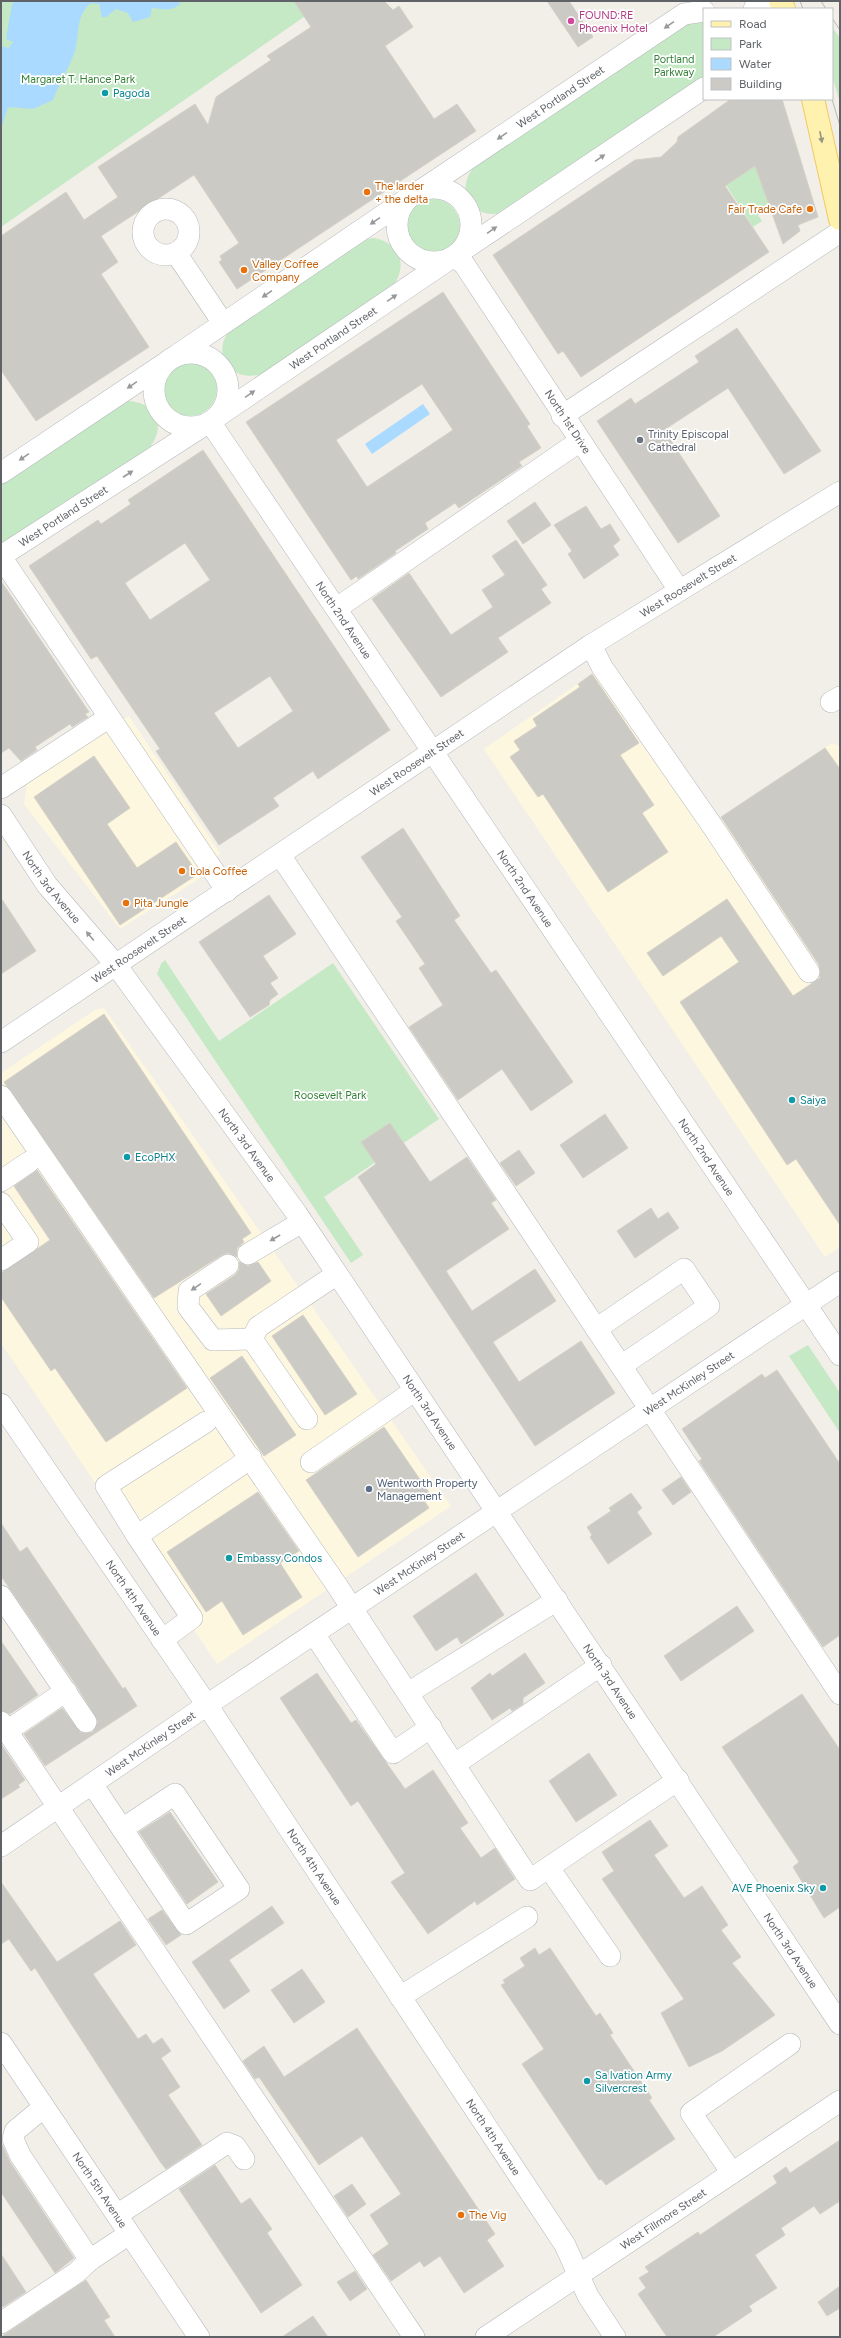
<svg xmlns="http://www.w3.org/2000/svg" width="841" height="2338" font-family="Figtree,sans-serif">
  <style>
    .commercial { fill: #fef7e0 }
    .green { fill: #c5e8c5 }
    .water { fill: #aadaff }
    .building { fill: #cccac5; stroke: #d6d1c6; fill-rule: evenodd }
    .lines { fill: none; stroke-linecap: round; stroke-linejoin: round }
    .minor-casing { stroke: #b5b8bc; stroke-width: 22 }
    .major-casing { stroke: #f2c960; stroke-width: 24 }
    .minor { stroke: #fff; stroke-width: 21 }
    .major { stroke: #fff2af; stroke-width: 22 }
    .tram { stroke: #b6b7b8; stroke-width: 1 }
    .oneway { fill: #979a9d }
    .oneway2 { fill: #979581 }
    .hotel-dot { fill: #d1479c; stroke: #fff; stroke-width: 1.5 }
    .culture-dot { fill: #0f9aa8; stroke: #fff; stroke-width: 1.5 }
    .food-dot { fill: #e8710a; stroke: #fff; stroke-width: 1.5 }
    .worship-dot { fill: #6b7280; stroke: #fff; stroke-width: 1.5 }
    .service-dot { fill: #5c6f8a; stroke: #fff; stroke-width: 1.5 }
    .labels { text-anchor: middle; dominant-baseline: central; stroke-width: 3.5; stroke-linejoin: round; paint-order: stroke }
    .hotel-label { font-size: 11px; fill: #b23c85; stroke: #fff; text-anchor: start }
    .park-label { font-size: 11px; fill: #348238; stroke: #fff }
    .culture-label { font-size: 11px; fill: #0d838f; stroke: #fff; text-anchor: start }
    .street-label { font-size: 11px; fill: #5f6368; stroke: #fff }
    .food-label { font-size: 11px; fill: #c56008; stroke: #fff; text-anchor: start }
    .worship-label { font-size: 11px; fill: #5b616d; stroke: #fff; text-anchor: start }
    .service-label { font-size: 11px; fill: #4e5e75; stroke: #fff; text-anchor: start }
  </style>
  <rect width="100%" height="100%" fill="#f1efe8"/>
  <!-- commercial -->
  <path class="commercial" d="M602,667l111,159 119,-83 8,4v500l-15,10 -341,-508z
    M129,716l91,137 -20,25 -80,51 -96,-125 3,-20z
    M104,1008l347,498 -234,158 -216,-321v-270l94,-63z"/>
  <!-- green -->
  <path class="green" d="M1,1h326l-326,226z
    M704,17v62l-202,134c-32,7 -49,-26 -25,-49l213,-143z
    M832,27l8,11v65l-8,-28z
    M753,160l17,47 -12,8 4,6 -9,6 -27,-42z
    M406 226a27 27 0 1 1 54 0a27 27 0 1 1-54 0Z
    M374,238c23,4 34,24 21,45l-133,91c-30,9 -52,-19 -32,-44l135,-91z
    M163 389a27 27 0 1 1 54 0a27 27 0 1 1-54 0Z
    M128,401c27,1 39,24 22,46l-149,101v-66z
    M165,960l54,81 114,-78 106,156 -115,78 39,58 -12,8 -194,-289 4,-10z
    M808,1345l32,48v40l-51,-77z"/>
  <!-- water -->
  <path class="water" d="M15,1h164l1,3c-9,8 -17,5 -28,4l-2,9 -17,5 -5,-9 -12,-4 -10,8h-4l-3,-13 -8,-1c-16,13 -11,31 -16,48 -6,17 -16,33 -22,49l-20,9 -25,-2 -7,23v-84l8,2 4,-6 -7,-3 6,-35z
    M423,404l7,10 -58,40 -7,-10z"/>
  <!-- building -->
  <path class="building" d="M294,1h90l9,9 6,-4 14,21 -28,19 49,73 23,-15 19,27 -239,158 -18,-27 3,-2 -2,-4 19,-13 -45,-68 -93,61 17,26 -17,12 48,73 -113,74 -35,-51v-134l65,-44 18,28 34,-23 -20,-30 97,-63 13,21 8,-28 55,-37 -4,-4 44,-29z
    M547,1h22l24,36 -15,10z
    M731,99h51l36,118 -20,8 2,6 -17,13 -28,-78 -30,20 44,66 -188,125 -18,-26 -5,3 -65,-99 142,-95 26,-3 16,-15 1,-5z
    M443,292l87,132 -3,2 14,22 -22,14 3,4 -63,42 -4,-5 -30,20 3,6 -33,22 1,2 -38,26 -1,-3 -6,4 -105,-158zM422,384l31,46 -86,57 -31,-47z
    M737,328l84,123 -37,23 -56,-86 -64,42 56,86 -42,27 -81,-122 34,-23 4,6 64,-42 -4,-6z
    M203,450l187,280 -72,49 -5,-8 -40,27 6,8 -60,39 -63,-94 4,-2 -63,-93 -6,3 -62,-93 69,-46 3,4 30,-20 -3,-4zM185,543l25,37 -60,40 -25,-37zM270,676l23,35 -55,37 -24,-35z
    M535,502l16,23 -28,19 -16,-23z
    M586,506l15,23 9,-5 10,16 -7,6 6,9 -35,24 -16,-25 4,-3 -18,-26z
    M516,540l31,45 -6,4 10,14 -53,35 10,14 -67,45 -69,-98 37,-26 42,62 42,-28 -11,-17 23,-15 -13,-19z
    M1,581l88,131 -4,2 3,3 -16,10 -2,-3 -35,23 2,3 -16,11 -12,-13 -8,5z
    M592,674l47,69 -19,12 34,50 -12,8 26,39 -60,40 -65,-98 -5,3 -28,-40 10,-7 -6,-9 23,-15 -4,-7 47,-32 -2,-3z
    M825,748l15,21v456l-44,-66 -9,6 -107,-163 59,-40 -18,-26 -58,40 -16,-23 80,-54 66,97 27,-18 -1,-13 -98,-148z
    M94,756l36,52 -23,16 30,44 39,-26 22,32 -78,51 -86,-128z
    M403,828l57,88 -6,4 37,53 5,-3 77,112 -42,29 -29,-42 -44,31 -49,-73 34,-22 -24,-37 6,-4 -29,-43 6,-4 -41,-60z
    M269,895l27,39 -33,22 15,22 -8,5 8,11 -8,6 -1,5 -19,12 -51,-75z
    M1,898l35,53 -35,23z
    M104,1014l147,219 -9,6 2,3 -7,6v9l-9,-4 -6,2 -68,43 -150,-216z
    M605,1114l23,34 -45,30 -23,-33z
    M390,1123l40,59 37,-25 29,43 -5,3 18,26 -63,42 26,40 63,-42 21,32 -63,41 26,40 62,-41 34,52 -80,53 -177,-269 18,-13 -15,-22z
    M519,1150l16,23 -19,13 -16,-23z
    M37,1170l150,218 -81,54 -51,-74 -4,3 -50,-74v-24l49,-33 -36,-54z
    M651,1208l7,11 10,-7 11,16 -44,30 -18,-27z
    M239,1262l9,4 10,-4 13,19 -50,35 -15,-22 29,-19 4,-5z
    M303,1315l54,79 -32,21 -53,-79z
    M242,1356l54,79 -32,21 -54,-78z
    M777,1370l63,94v171l-17,12 -124,-186 3,-2 -20,-30 80,-55 3,4z
    M384,1427l48,70 -7,5 4,6 -71,49 -52,-77z
    M681,1477l10,15 -18,13 -11,-15z
    M258,1492l41,59 -19,12 22,34 -59,38 -21,-34 -16,11 -39,-60z
    M631,1493l11,15 -5,4 15,22 -44,30 -18,-27 2,-2 -5,-8 24,-16 -2,-3z
    M1,1523l19,29 7,-5 96,142 2,-2 12,19 -92,60 -21,-32 38,-26 19,25 12,-1 5,-11 -22,-36 -75,-109z
    M476,1573l28,42 -43,29 -4,-7 -21,14 -23,-35z
    M737,1606l17,25 -73,50 -17,-25z
    M1,1641l37,54 -28,19 -9,-4z
    M525,1653l20,30 -22,15v6l-11,7 -2,-3 -18,12 -21,-32 19,-15 2,3z
    M317,1673l34,50 5,-3 49,69 28,-19 35,53 -8,5 21,30 14,-10 20,31 -38,26 -2,-4 -47,33 -37,-52 14,-9 -47,-72 -7,5 -71,-108z
    M802,1694l38,56v157l-16,11 -31,-51 6,-5 -77,-115z
    M1,1744l24,36 -7,5 2,2 -19,12z
    M589,1753l28,42 -41,27 -27,-41z
    M170,1812l48,70 -31,22 -48,-72z
    M650,1820l18,26 -14,9 30,43 18,-12 26,39 -7,5 20,27 -9,6 43,52 -53,36 -33,16 -28,-54 23,-14 -82,-120 12,-8 -12,-19z
    M1,1882l56,80 63,-41 16,24 -43,29 45,65 8,-5 7,10 9,-6 9,13 -10,7 19,29 -12,8 34,50 -36,24 -5,-6 -126,-195 -4,3 -22,-32 -8,5z
    M272,1906l12,17 -55,37 21,31 -26,18 -32,-47z
    M162,1910l19,25 -15,10 -18,-26z
    M535,1948l4,7 11,-7 46,68 4,-3 13,20 -3,2 42,63 -3,2 26,39 -69,46 -5,-6 -2,1 -77,-116 22,-15 -43,-64 4,-2 -2,-3 22,-14 -5,-8z
    M302,1969l23,33 -31,21 -23,-33z
    M357,2028l138,206 -8,6 17,26 -40,27 -24,-37 -16,11 -4,-6 -29,20 -18,-26 16,-11 -19,-29 31,-21 -39,-58 -43,29 -60,-88 -4,2 -12,-18 21,-15 20,31z
    M840,2140v61l-20,13 -6,-8 -33,22 4,7 -30,20 22,33 -28,18 3,5 -39,26h-46l-29,-43 8,-6 -7,-10 10,-6 -4,-5 53,-35 2,3 77,-52 -4,-7 13,-9 4,6z
    M1,2142l9,20 64,96 -19,15 -54,-81z
    M215,2165l26,39 9,-6 22,31 -5,4 35,52 -41,28 -82,-124z
    M352,2184l14,20 -18,13 -14,-21z
    M1,2254l25,38 -23,15 -2,-2z
    M355,2271l12,18 -17,12 -13,-19z
    M86,2280l24,37 -6,3 11,17h-114z
    M840,2286v22l-13,8 -9,-14z
    M313,2316l15,21h-46z"/>
  <g class="lines">
    <!-- minor casing -->
    <g class="minor-casing">
      <g id="minor">
        <path d="M754,9l13,-8"/>
        <circle cx="434" cy="225" r="37"/>
        <path id="s1" d="M420,191l264,-177 20,-3"/>
        <circle cx="166" cy="232" r="23"/>
        <path d="M460,252l244,-164"/>
        <path d="M176,253l47,70"/>
        <path id="s2" d="M454,257l10,7 215,326"/>
        <circle cx="191" cy="390" r="37"/>
        <path d="M177,355l230,-156"/>
        <path id="s3" d="M218,416l230,-156"/>
        <path d="M562,416l278,-184"/>
        <path id="s4" d="M210,422l630,933"/>
        <path d="M1,473l163,-109"/>
        <path id="s5" d="M1,556l205,-132"/>
        <path d="M1,557l226,334"/>
        <path d="M337,608l243,-167"/>
        <path d="M591,645l11,22 111,160 96,145"/>
        <path d="M831,702l9,-5"/>
        <path d="M1,788l107,-70"/>
        <path id="s6" d="M1,815l46,70 69,80 181,249 543,810"/>
        <path d="M280,855l560,839"/>
        <path id="s7" d="M1,1042l590,-397 249,-153"/>
        <path d="M1,1096l337,491 192,293 148,-100"/>
        <path d="M1,1181l28,-19"/>
        <path d="M1,1203l27,39 -27,18"/>
        <path d="M248,1254l54,-32"/>
        <path d="M228,1265l-39,26 -1,16 25,33 39,-1"/>
        <path d="M596,1329l88,-60 25,37 -88,60"/>
        <path id="s8" d="M1,1404l206,301 358,540 23,51 27,41"/>
        <path d="M307,1419l-55,-80 6,-12 79,-53"/>
        <path d="M311,1462l103,-71"/>
        <path d="M137,1536l-31,-50 100,-64"/>
        <path d="M1,1596l85,126"/>
        <path d="M314,1634l79,119 38,-26"/>
        <path d="M162,1640l30,-22 -55,-82 114,-78"/>
        <path d="M408,1693l149,-93"/>
        <path d="M1,1722l413,615"/>
        <path d="M7,1731l59,-40"/>
        <path d="M455,1764l146,-99"/>
        <path d="M92,1784l94,140 53,-35 -64,-95 -53,35"/>
        <path id="s9" d="M1,1846l206,-141 633,-423"/>
        <path d="M549,1868l61,88"/>
        <path d="M400,1997l127,-80"/>
        <path id="s10" d="M1,2043l198,294"/>
        <path d="M44,2107l-29,24 -2,8 7,16 70,105 39,-26"/>
        <path d="M732,2173l-41,-60 99,-69"/>
        <path d="M117,2215l110,-72 8,3 9,13"/>
        <path d="M1,2323l75,-50 14,-13"/>
        <path id="s11" d="M486,2337l354,-236"/>
      </g>
    </g>
    <!-- major casing -->
    <g class="major-casing">
      <path id="major" d="M780,1l4,8
        M813,99l27,120"/>
    </g>
    <!-- minor -->
    <use href="#minor" class="minor"/>
    <!-- major -->
    <use href="#major" class="major"/>
    <!-- tram -->
    <path class="tram" d="M800,1l3,8
      M821,1l5,8
      M832,18l8,12
      M832,99l8,27"/>
  </g>
  <!-- one-way arrows -->
  <defs><path id="oneway-solid" d="M-6-.8H1V-3.2L6.5 0L1 3.2V.8H-6Z"/></defs>
  <g class="oneway">
    <use href="#oneway-solid" transform="translate(669 25) rotate(146)"/>
    <use href="#oneway-solid" transform="translate(502 136) rotate(146)"/>
    <use href="#oneway-solid" transform="translate(600 158) rotate(-34)"/>
    <use href="#oneway-solid" transform="translate(375 221) rotate(146)"/>
    <use href="#oneway-solid" transform="translate(492 230) rotate(-34)"/>
    <use href="#oneway-solid" transform="translate(267 294) rotate(146)"/>
    <use href="#oneway-solid" transform="translate(392 298) rotate(-34)"/>
    <use href="#oneway-solid" transform="translate(132 385) rotate(146)"/>
    <use href="#oneway-solid" transform="translate(250 394) rotate(-34)"/>
    <use href="#oneway-solid" transform="translate(24 457) rotate(146)"/>
    <use href="#oneway-solid" transform="translate(128 474) rotate(-33)"/>
    <use href="#oneway-solid" transform="translate(90 936) rotate(-130)"/>
    <use href="#oneway-solid" transform="translate(275 1238) rotate(150)"/>
    <use href="#oneway-solid" transform="translate(196 1287) rotate(146)"/>
  </g>
  <use class="oneway2" href="#oneway-solid" transform="translate(821 137) rotate(79)"/>
  <!-- markers -->
  <circle class="hotel-dot" cx="571" cy="21" r="4"/>
  <g class="culture-dot">
    <circle cx="105" cy="93" r="4"/>
    <circle cx="792" cy="1100" r="4"/>
    <circle cx="127" cy="1157" r="4"/>
    <circle cx="229" cy="1558" r="4"/>
    <circle cx="823" cy="1888" r="4"/>
    <circle cx="587" cy="2081" r="4"/>
  </g>
  <g class="food-dot">
    <circle cx="367" cy="192" r="4"/>
    <circle cx="810" cy="209" r="4"/>
    <circle cx="244" cy="270" r="4"/>
    <circle cx="182" cy="871" r="4"/>
    <circle cx="126" cy="903" r="4"/>
    <circle cx="461" cy="2215" r="4"/>
  </g>
  <circle class="worship-dot" cx="640" cy="440" r="4"/>
  <circle class="service-dot" cx="369" cy="1489" r="4"/>
  <g class="labels">
    <!-- hotel labels -->
    <g class="hotel-label">
      <text x="579" y="15">FOUND:RE<tspan x="579" dy="13">Phoenix Hotel</tspan></text>
    </g>
    <!-- park labels -->
    <g class="park-label">
      <text x="674" y="59">Portland<tspan x="674" dy="13">Parkway</tspan></text>
      <text x="78" y="79">Margaret T. Hance Park</text>
      <text x="330" y="1095">Roosevelt Park</text>
    </g>
    <!-- culture labels -->
    <g class="culture-label">
      <text x="113" y="93">Pagoda</text>
      <text x="800" y="1100">Saiya</text>
      <text x="135" y="1157">EcoPHX</text>
      <text x="237" y="1558">Embassy Condos</text>
      <text x="815" y="1888" text-anchor="end">AVE Phoenix Sky</text>
      <text x="595" y="2075">Sa lvation Army<tspan x="595" dy="13">Silvercrest</tspan></text>
    </g>
    <!-- street labels -->
    <g class="street-label">
      <text stroke="none"><textPath href="#s1" startOffset="169">West Portland Street</textPath></text>
      <text stroke="none"><textPath href="#s3" startOffset="139">West Portland Street</textPath></text>
      <text stroke="none"><textPath href="#s2" startOffset="201">North 1st Drive</textPath></text>
      <text stroke="none"><textPath href="#s5" startOffset="74">West Portland Street</textPath></text>
      <text stroke="none"><textPath href="#s7" startOffset="825">West Roosevelt Street</textPath></text>
      <text stroke="none"><textPath href="#s4" startOffset="239">North 2nd Avenue</textPath></text>
      <text stroke="none"><textPath href="#s7" startOffset="501">West Roosevelt Street</textPath></text>
      <text stroke="none"><textPath href="#s6" startOffset="88">North 3rd Avenue</textPath></text>
      <text stroke="none"><textPath href="#s4" startOffset="563">North 2nd Avenue</textPath></text>
      <text stroke="none"><textPath href="#s7" startOffset="166">West Roosevelt Street</textPath></text>
      <text stroke="none"><textPath href="#s6" startOffset="412">North 3rd Avenue</textPath></text>
      <text stroke="none"><textPath href="#s4" startOffset="887">North 2nd Avenue</textPath></text>
      <text stroke="none"><textPath href="#s9" startOffset="829">West McKinley Street</textPath></text>
      <text stroke="none"><textPath href="#s6" startOffset="736">North 3rd Avenue</textPath></text>
      <text stroke="none"><textPath href="#s9" startOffset="505">West McKinley Street</textPath></text>
      <text stroke="none"><textPath href="#s8" startOffset="235">North 4th Avenue</textPath></text>
      <text stroke="none"><textPath href="#s6" startOffset="1060">North 3rd Avenue</textPath></text>
      <text stroke="none"><textPath href="#s9" startOffset="181">West McKinley Street</textPath></text>
      <text stroke="none"><textPath href="#s8" startOffset="559">North 4th Avenue</textPath></text>
      <text stroke="none"><textPath href="#s6" startOffset="1384">North 3rd Avenue</textPath></text>
      <text stroke="none"><textPath href="#s8" startOffset="883">North 4th Avenue</textPath></text>
      <text stroke="none"><textPath href="#s10" startOffset="177">North 5th Avenue</textPath></text>
      <text stroke="none"><textPath href="#s11" startOffset="213">West Fillmore Street</textPath></text>
    </g>
    <!-- food labels -->
    <g class="food-label">
      <text x="375" y="186">The larder<tspan x="375" dy="13">+ the delta</tspan></text>
      <text x="802" y="209" text-anchor="end">Fair Trade Cafe</text>
      <text x="252" y="264">Valley Coffee<tspan x="252" dy="13">Company</tspan></text>
      <text x="190" y="871">Lola Coffee</text>
      <text x="134" y="903">Pita Jungle</text>
      <text x="469" y="2215">The Vig</text>
    </g>
    <!-- worship labels -->
    <g class="worship-label">
      <text x="648" y="434">Trinity Episcopal<tspan x="648" dy="13">Cathedral</tspan></text>
    </g>
    <!-- service labels -->
    <g class="service-label">
      <text x="377" y="1483">Wentworth Property<tspan x="377" dy="13">Management</tspan></text>
    </g>
  </g>
  <!-- border -->
  <rect width="841" height="2338" fill="none" stroke="#5f6368" stroke-width="4"/>
  <!-- legend -->
  <rect x="703" y="8" width="130" height="92" fill="#ffffff" stroke="#bfc1c3"/>
  <rect x="711" y="21" width="20" height="6" fill="#fff2af" stroke="#bfc1c3"/>
  <text x="739" y="28" font-size="12" fill="#5f6368">Road</text>
  <rect x="711" y="38" width="20" height="12" fill="#c5e8c5" stroke="#bfc1c3"/>
  <text x="739" y="48" font-size="12" fill="#5f6368">Park</text>
  <rect x="711" y="58" width="20" height="12" fill="#aadaff" stroke="#bfc1c3"/>
  <text x="739" y="68" font-size="12" fill="#5f6368">Water</text>
  <rect x="711" y="78" width="20" height="12" fill="#cccac5" stroke="#bfc1c3"/>
  <text x="739" y="88" font-size="12" fill="#5f6368">Building</text>
</svg>
